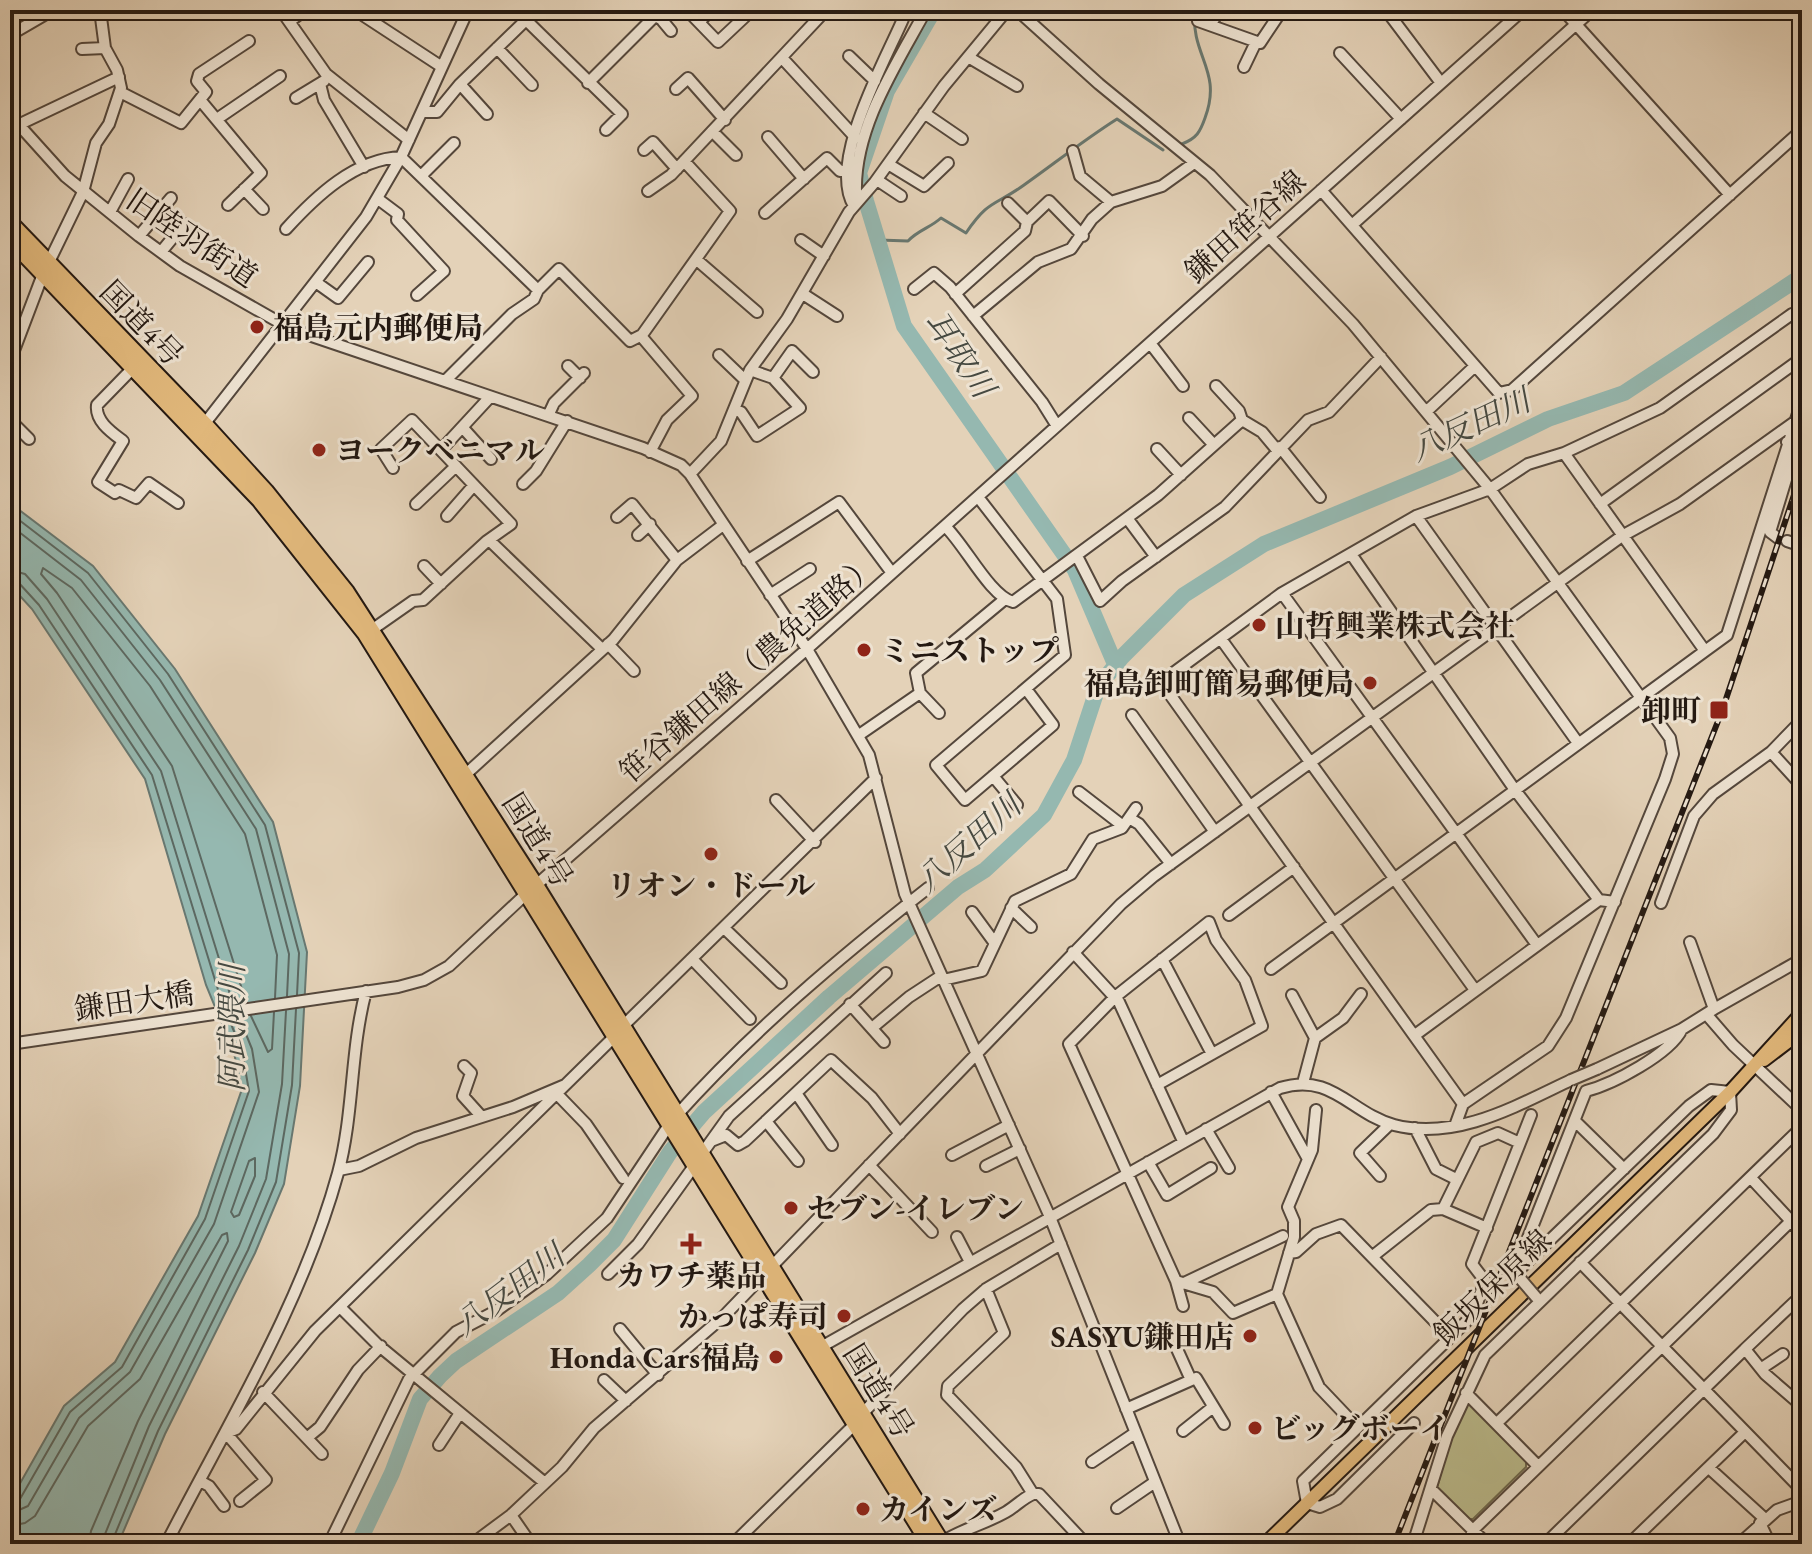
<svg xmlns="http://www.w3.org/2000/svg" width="1812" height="1554" font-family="'EB Garamond','Noto Serif JP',serif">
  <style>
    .green { fill: #baba8b; stroke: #6f6a4e; stroke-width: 2 }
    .water { fill: #95b8b0; stroke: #687871; stroke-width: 2 }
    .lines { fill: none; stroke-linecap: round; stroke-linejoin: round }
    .shore { stroke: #5c6861; stroke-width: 2 }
    .stream { stroke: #687871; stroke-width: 3 }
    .river { stroke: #95b8b0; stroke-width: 16 }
    .minor-casing { stroke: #54473c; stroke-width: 14 }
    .major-casing { stroke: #241912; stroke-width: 16 }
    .highway-casing { stroke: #241912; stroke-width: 18 }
    .minor { stroke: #ede2d1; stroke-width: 10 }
    .major { stroke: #e2b97c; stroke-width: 12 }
    .highway { stroke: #e2b97c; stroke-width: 14 }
    .rail-casing { stroke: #241912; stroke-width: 6 }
    .rail { stroke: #ede2d1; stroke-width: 3; stroke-dasharray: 9; stroke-linecap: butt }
    .minor-bridge-casing { stroke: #54473c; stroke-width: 14; stroke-linecap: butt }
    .minor-bridge { stroke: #ede2d1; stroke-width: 10 }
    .poi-dot { fill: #8f2418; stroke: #ede2d1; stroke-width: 3 }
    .labels { text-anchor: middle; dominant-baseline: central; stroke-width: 6; stroke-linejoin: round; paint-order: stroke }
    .street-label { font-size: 30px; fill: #241912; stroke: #ede2d1 }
    .poi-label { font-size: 30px; font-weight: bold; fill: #241912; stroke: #ede2d1; text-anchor: start }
    .water-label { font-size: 32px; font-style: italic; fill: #464941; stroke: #ede2d1 }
  </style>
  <rect width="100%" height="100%" fill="#e4d2b8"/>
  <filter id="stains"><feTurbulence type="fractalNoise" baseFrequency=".0025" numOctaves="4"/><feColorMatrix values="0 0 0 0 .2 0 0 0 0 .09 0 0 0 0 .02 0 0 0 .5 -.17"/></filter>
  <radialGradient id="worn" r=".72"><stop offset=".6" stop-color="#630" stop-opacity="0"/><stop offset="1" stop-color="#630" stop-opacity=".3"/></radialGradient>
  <!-- green -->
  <path class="green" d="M1471,1403l55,57v7l-53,52h-5l-31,-31 15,-56 14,-28z"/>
  <!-- water -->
  <path class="water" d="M10,503l83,63 82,103 98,153 34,130 -7,134 -16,98 -29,69 -90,181 -47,110h-108v-43l54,-95 51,-44 83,-146 44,-127 -8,-36 -28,-68 -61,-206 -113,-170 -22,-24z"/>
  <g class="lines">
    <!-- shore -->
    <path class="shore" d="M10,513l78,60 80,101 97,151 34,128 -2,42
      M10,525l71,55 79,100 96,149 33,125 -2,42
      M10,570l15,4 22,25 114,172 72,233
      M10,580l8,2 21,23 113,170 71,231
      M246,1002l-74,-236 -115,-173 -16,-19 2,-6 29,20 78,98 95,148 32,121 -2,43
      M251,1016l17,36 4,-3 2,-37
      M255,1158v18l-16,39 -5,2 -3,-5 18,-51z
      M10,1503l10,-4 50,-87 52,-45 83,-148 44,-128 -7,-40 -13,-32
      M10,1514l18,-8 51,-88 51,-46 84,-148 45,-132 -7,-43 -13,-32
      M10,1526l15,-3 10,-7 53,-90 52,-47 82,-144 5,-2 1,8 -90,180 -47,110 -2,13
      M101,1544l48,-118 90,-180 27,-67 16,-95 4,-73
      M111,1544l47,-113 90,-181 28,-68 16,-97 4,-76"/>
    <!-- stream -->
    <path class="stream" d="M1182,144c15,-6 18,-12 23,-26 18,-48 -15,-62 -10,-108
      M879,240l29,1c10,-11 22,-13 33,-23l25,15c23,-34 29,-27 58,-48 31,-22 60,-45 93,-66l46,31"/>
    <!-- river -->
    <path class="river" d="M934,10l-47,81 -28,82 7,28 38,125 171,244 40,94
      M358,1544l34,-71 28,-74 20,-23 16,-15 102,-68 31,-28 25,-25 56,-88 34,-40 125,-115 129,-110 27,-17 59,-55 30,-55 24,-73 24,-30 62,-62 80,-51 186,-77 98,-48 76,-26 178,-117"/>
    <!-- minor casing -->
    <g class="minor-casing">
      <path id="minor" d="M281,10l45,64 83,66
        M363,10l-2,4 81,53
        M687,10l31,32 34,-32
        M1017,10l82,74 111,91 143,149 137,165 180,249 3,16 -8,25 -99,239 -18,28 -85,58 -8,22
        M1386,10l55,73
        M1563,10l167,185
        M655,16l6,3 9,-9
        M661,19l10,12
        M290,21l15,-11
        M1198,21l62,22 22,-33
        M699,22l12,-12
        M1210,25l10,-15
        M10,35l43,-25
        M497,48l35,37
        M82,49l23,-1
        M1340,53l61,66
        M849,56l26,25
        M968,57l49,29
        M783,59l72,78
        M1244,67l12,-25
        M588,83l67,-67 -6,-6
        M320,84l4,16 40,67
        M460,84l27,30
        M676,89l12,-11 37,42
        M120,92l61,31 25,-31 -9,-11 2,-7 50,-33
        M296,98l28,-17
        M201,101l60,72 -33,32
        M422,112h15l23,-28 66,-64 96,94 -16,16
        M924,113l38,26
        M10,115l55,61 74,60 41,30 111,63 352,119 38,17 9,9 117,175 62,106 36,139 145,323 130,327
        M217,119l63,-43
        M18,125l101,-48
        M713,132l23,23
        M768,137l36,42
        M644,150l9,-8 24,27
        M1073,151l7,25 31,26
        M888,164l36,22 24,-23
        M421,176l33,-33
        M877,180l24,16
        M244,189l19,20
        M1321,190l178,203 13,-3 290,-260
        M648,191l23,-16 155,-165
        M856,192c-2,-64 40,-127 70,-182
        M378,199l20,15 -1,6 47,51 -27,24
        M1008,203l19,19
        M854,206c-27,-43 31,-145 49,-187l-7,-9
        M110,212l18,-33
        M765,213l62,-55 13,13h6
        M1352,225l240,-215
        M286,229c30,-33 69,-70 115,-72l137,133 21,-21 71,72 12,-6 88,-124 -46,-50
        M139,236l32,-38
        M801,240l23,16
        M161,252l23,-28
        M698,261l59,51
        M49,262l34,-70 13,-49 13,-19 12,-36 -4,-18 -12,-22 -5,-38
        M317,283l21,15 30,-36
        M914,289l20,-16 16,14 92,115 15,24
        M803,294l34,22
        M955,294l70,-63 2,-9 22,-21 34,35
        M973,316l65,-54 33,-13 21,-30 19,-17 51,-16 32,-23
        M641,336l51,60 -25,24 -17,32
        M1150,343l33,43
        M719,355l26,25
        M10,361l33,-87
        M568,366l12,12
        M133,368l-36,37c-2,16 14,27 26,36l-25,41 17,11 4,-3 17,8 13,-15 29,20
        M773,378l19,-27 21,21
        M445,381l67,-67 22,-15 4,-9
        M1216,386l23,25 3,9
        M734,410l7,2 16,24 43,-28 -27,-30 -23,-8
        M1428,410l47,-44
        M548,416l6,-13 30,-30
        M1189,418l25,27
        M10,420l19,19
        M202,427l164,-210 35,-60 67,-147
        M463,428l28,31
        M1280,447l40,50
        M1157,449l24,26
        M441,450l49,-53
        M690,474l31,-33 29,-71 37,-51 62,-107 26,-30 69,-96 63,-76
        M523,484l13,-13 31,-50
        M978,497l79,102 8,56 -129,110 29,35 88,-75 -27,-36
        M416,504l40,-38
        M1600,504l202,-146
        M447,516l27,-31
        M1416,516l162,227
        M617,517l15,-13 45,56
        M1127,518l29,39
        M945,526c20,19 45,70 68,76l145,-107 84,-75 20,12 15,18
        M638,535l12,-11
        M1778,538l-8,-6 24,-79 -2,-8 -5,-3
        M489,540l113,109
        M1787,541l15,5
        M1351,554l164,236 84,110
        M1077,556l23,45 22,-20 103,-74 83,-87 21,-8 52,-55
        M747,561l92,-59 53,71
        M424,566l17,18
        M1282,593l255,352
        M770,595l40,-26
        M373,629l40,-28 10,-1 64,-59 24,-17 -99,-104 -31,29 12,19
        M1221,639l254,351
        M608,644l26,27
        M1705,651l22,-16 75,-234
        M920,693l19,20
        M1132,715l83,117
        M1802,720l-31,32 31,34
        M859,735l61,-42 -4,-20 89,-74
        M466,774l147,-134 64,-80 46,-35
        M993,776l24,29
        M1079,792l44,34
        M776,800l39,42
        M1129,818l10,6 32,40
        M1661,903l33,-87 19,-22 58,-42
        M1011,908l20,19
        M972,912l22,30
        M1229,915l65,-48
        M725,929l56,54
        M1073,952l46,50 64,139
        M1162,959l50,95
        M693,960l57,59
        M1271,969l434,-318 -141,-198
        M943,980l39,-9 33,-70 56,-27 22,-35 29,-11 14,-20
        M1292,995l23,43 -12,45
        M850,1004l34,38
        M1714,1009l88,-50
        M1707,1015l26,30 69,65
        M622,1027l254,-249
        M872,1028l37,-31 32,-21
        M1415,1035l184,-135 16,2
        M1315,1038l28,-20 18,-24
        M10,1044l388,-57 26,-7 25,-14 78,-73 280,-244 716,-639
        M464,1066l7,7 -8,23 18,20
        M1597,1069l85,-40 32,-20 -24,-67
        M1157,1085l105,-59 -17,-46 -29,-40 -7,-18 -94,75 -46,47 107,237 37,11 20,21 44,-19
        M1271,1092l37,67
        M796,1093l36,52
        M557,1094l29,30 37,54
        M1463,1104l-302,-422 121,-89 134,-77 74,-27 38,-25 36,-11 96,-45 132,-94 10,-1
        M1316,1110l-4,40 -24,57 6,14v16l-17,57 42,93 38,40
        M676,1116c75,-84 164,-159 252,-228
        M766,1121l32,40
        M1575,1121l49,48
        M1415,1128l21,41 20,10
        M1206,1129l23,39
        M711,1141l15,-6 12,10 7,-4 86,-81 41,38 28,36
        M1520,1143l11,-28
        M701,1155l28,-39 157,-143
        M952,1155l57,-30
        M1148,1162l19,33 44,-27
        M869,1165l63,67
        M986,1166l34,-17
        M339,1170l20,-4 57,-28 97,-31 52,-22
        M1380,1176l-20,-23 30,-29
        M1751,1178l51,55
        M957,1237l13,25
        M1289,1253l7,-1 20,-18 25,-9 109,112
        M1373,1256l58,-46 12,-1 44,19
        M1580,1262l222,228
        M1521,1268l-1,-10 66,-167c27,-7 84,-37 96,-62
        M608,1274l30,-30 56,-78
        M1176,1281l7,25
        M1182,1284l101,-48
        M986,1289l18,44 -56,53 -1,9 69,72 17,27
        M1802,1295l-57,54 20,25 37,32
        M340,1307l38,38 167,138
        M620,1329l38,46
        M821,1347l459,-259c52,-16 70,25 114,37 62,16 122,-19 177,-45
        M1177,1349l14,31
        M1762,1368l21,-14
        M604,1380l22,21
        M263,1392l59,62
        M1466,1393l72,73
        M1126,1409l70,-31 28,46
        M862,1414l101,-105 23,-20 75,-45
        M1414,1423l-77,76 -17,8 -13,-4 -4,-22 170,-166 12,-34 -13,-17 48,-121 -22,-10 -22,9 -33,67
        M1497,1423l305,-296
        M1183,1431l30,-24
        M308,1437l12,-10 38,-57 23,-24
        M439,1445l21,-32
        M1092,1462l43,-29
        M1709,1468l56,51
        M200,1481l9,5 15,20
        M1432,1490l55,54
        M240,1501l26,-21 -40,-47 10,-4 79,-98 300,-295
        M1117,1508l38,-26
        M511,1515l20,29
        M1760,1523l10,21
        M942,1542c20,-13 43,-18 64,-30 10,-6 17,-14 27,-18h6l47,50
        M166,1544c62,-121 136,-240 172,-371 16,-59 12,-122 28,-182
        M329,1544l80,-165 47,-47 40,-21 51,-37 60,-56 62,-93
        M472,1544l39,-29 51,-48 32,-39 129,-111 398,-413 33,-28 468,-340 58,-32 116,-83
        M733,1544l122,-120
        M1413,1544l34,-108 38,-81 228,-221 18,-24 -1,-18 -19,-2 -22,16 -167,161
        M1467,1544l7,-15 317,-308
        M1545,1544l200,-195
        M1629,1544l116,-112
        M1739,1544l38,-34 25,-9"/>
    </g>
    <!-- major casing -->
    <g class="major-casing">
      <path id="major" d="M1764,1060l38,-29
        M1265,1544l465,-452 72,-79"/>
    </g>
    <!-- highway casing -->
    <g class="highway-casing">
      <path id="highway" d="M10,222l195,202 61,67 81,101 189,293 407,659
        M10,240l249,260 106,134 564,910"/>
    </g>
    <!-- minor -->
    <use href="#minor" class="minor"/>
    <!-- major -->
    <use href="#major" class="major"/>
    <!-- highway -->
    <use href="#highway" class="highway"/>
    <!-- rail casing -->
    <g class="rail-casing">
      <path id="rail" d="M1394,1544l328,-833 80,-240"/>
    </g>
    <!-- rail -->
    <use href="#rail" class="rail"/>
    <!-- minor-bridge casing -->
    <g class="minor-bridge-casing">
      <path id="minor-bridge" d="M1571,1080l26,-11
        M1518,1276l18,21"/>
    </g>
    <!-- minor-bridge -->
    <use href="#minor-bridge" class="minor-bridge"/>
  </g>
  <!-- markers -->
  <g class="poi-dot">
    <circle cx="257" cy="327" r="8"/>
    <circle cx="319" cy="450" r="8"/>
    <circle cx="1259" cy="625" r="8"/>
    <circle cx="864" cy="650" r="8"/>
    <circle cx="1370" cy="683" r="8"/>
    <rect x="1709" y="700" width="20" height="20" rx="4"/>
    <circle cx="711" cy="854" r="8"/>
    <circle cx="791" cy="1208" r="8"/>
    <path d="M687 1232h8v8h8v8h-8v8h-8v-8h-8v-8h8z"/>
    <circle cx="844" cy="1316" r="8"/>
    <circle cx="1250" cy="1336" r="8"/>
    <circle cx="776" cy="1357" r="8"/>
    <circle cx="1255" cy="1428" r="8"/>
    <circle cx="863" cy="1509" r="8"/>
  </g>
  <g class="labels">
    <!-- street labels -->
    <g class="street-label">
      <text transform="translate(1245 226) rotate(-42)">鎌田笹谷線</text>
      <text transform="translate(192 238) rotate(34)">旧陸羽街道</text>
      <text transform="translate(142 323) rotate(46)">国道4号</text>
      <text transform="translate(748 668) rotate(-41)">笹谷鎌田線（農免道路）</text>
      <text transform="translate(538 840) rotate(58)">国道4号</text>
      <text transform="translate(134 1001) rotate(-8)">鎌田大橋</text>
      <text transform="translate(1492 1287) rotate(-44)">飯坂保原線</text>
      <text transform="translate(879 1391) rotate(58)">国道4号</text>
    </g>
    <!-- poi labels -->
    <g class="poi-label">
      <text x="273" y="327">福島元内郵便局</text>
      <text x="335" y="450">ヨークベニマル</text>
      <text x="1275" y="625">山哲興業株式会社</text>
      <text x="880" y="650">ミニストップ</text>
      <text x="1354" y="683" text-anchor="end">福島卸町簡易郵便局</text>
      <text x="1701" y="710" text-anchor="end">卸町</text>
      <text x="711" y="885" text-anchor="middle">リオン・ドール</text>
      <text x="807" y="1208">セブン-イレブン</text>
      <text x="691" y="1275" text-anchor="middle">カワチ薬品</text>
      <text x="828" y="1316" text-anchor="end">かっぱ寿司</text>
      <text x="1234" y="1336" text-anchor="end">SASYU鎌田店</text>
      <text x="760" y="1357" text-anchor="end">Honda Cars福島</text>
      <text x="1271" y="1428">ビッグボーイ</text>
      <text x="879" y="1509">カインズ</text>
    </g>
    <!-- water labels -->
    <g class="water-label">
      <text transform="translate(960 354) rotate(56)">耳取川</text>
      <text transform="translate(1470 425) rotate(-25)">八反田川</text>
      <text transform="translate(968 843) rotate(-42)">八反田川</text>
      <text transform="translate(232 1028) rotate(-90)">阿武隈川</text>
      <text transform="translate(509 1290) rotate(-37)">八反田川</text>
    </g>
  </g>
  <!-- margin -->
  <rect width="1812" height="1554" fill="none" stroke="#e4d2b8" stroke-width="40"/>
  <rect x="12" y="12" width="1788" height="1530" fill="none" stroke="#241912" stroke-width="4"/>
  <rect x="20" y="20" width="1772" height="1514" fill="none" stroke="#241912" stroke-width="2"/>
  <rect width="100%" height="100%" filter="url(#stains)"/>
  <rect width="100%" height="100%" fill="url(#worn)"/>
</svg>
